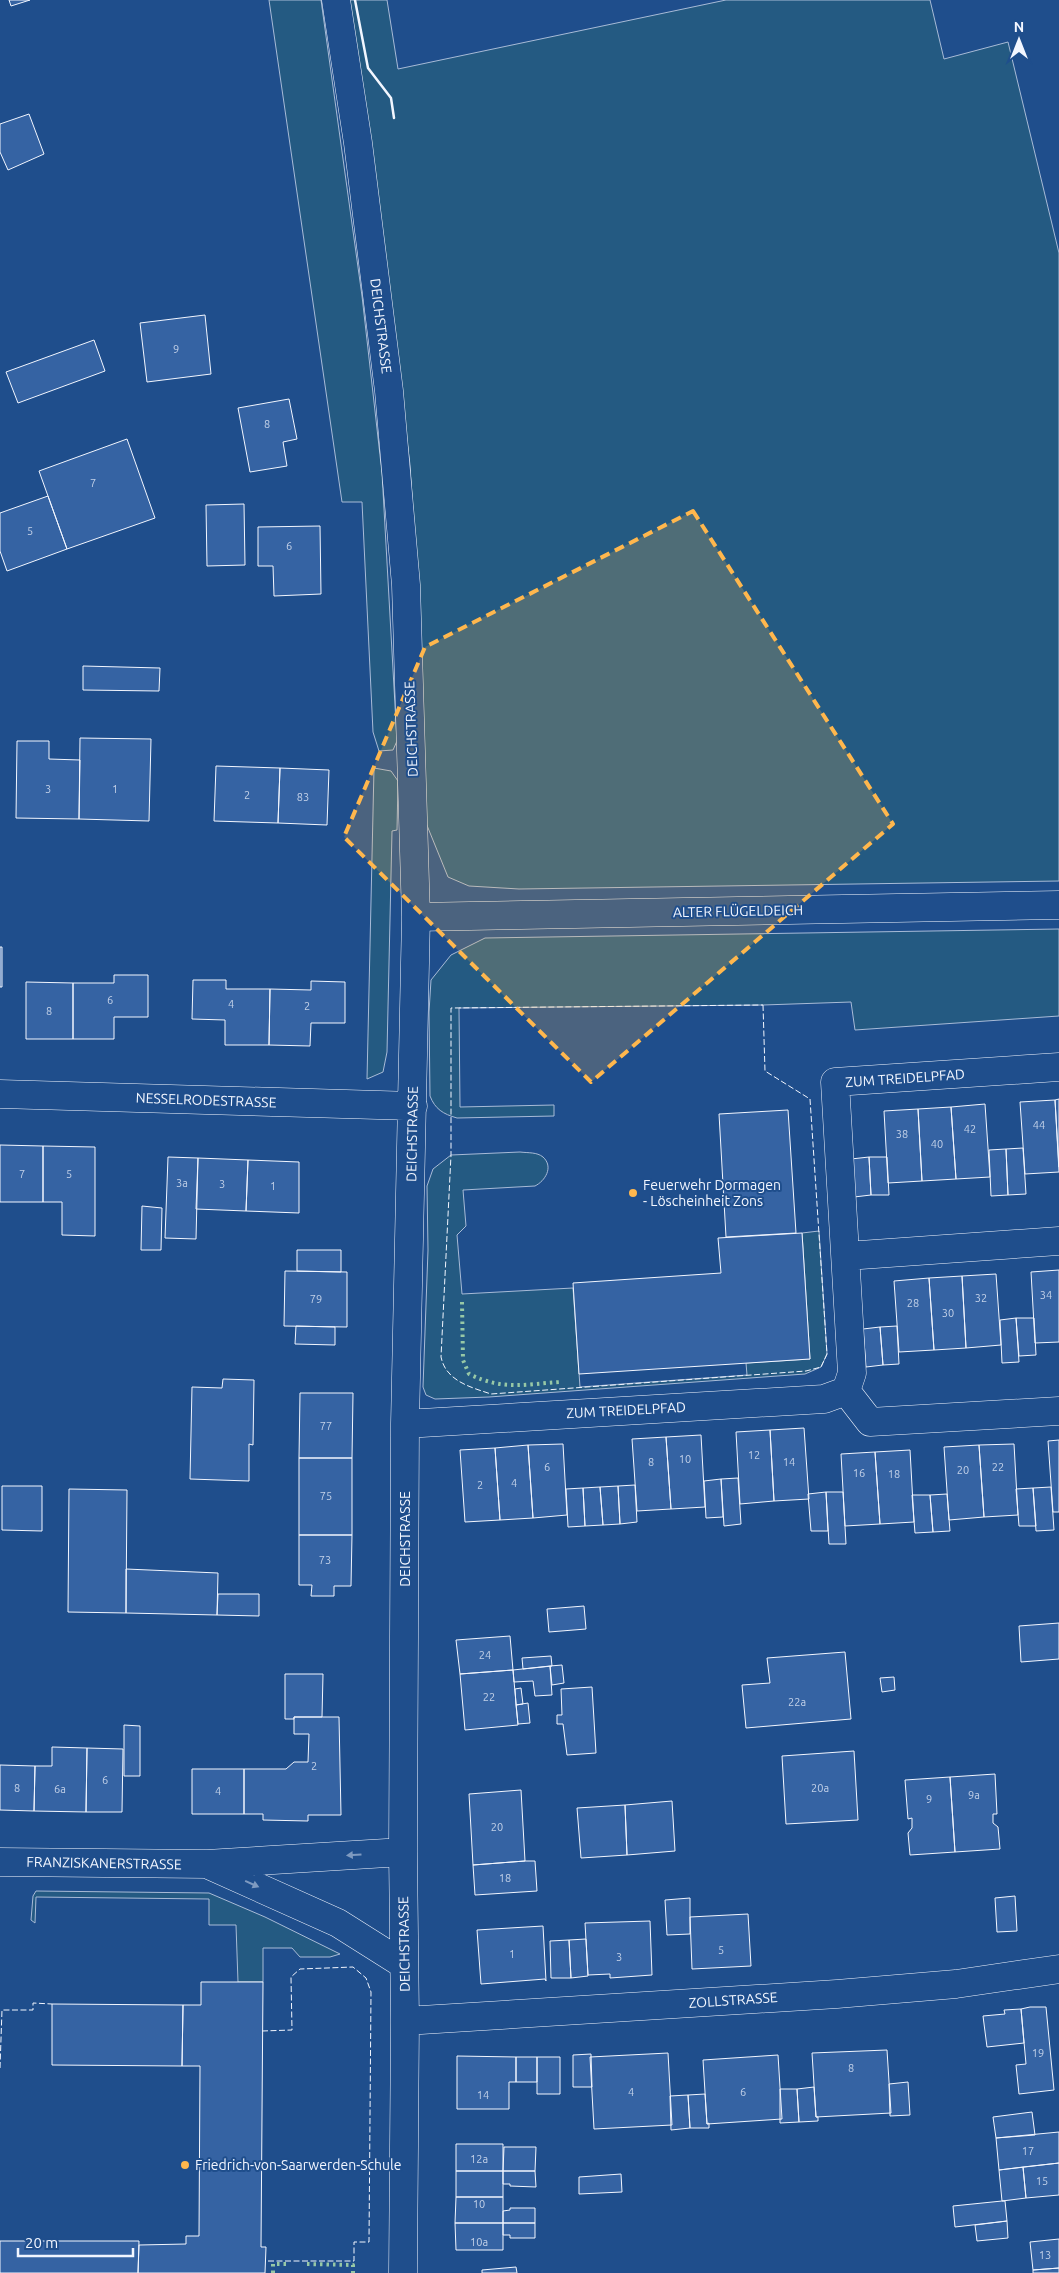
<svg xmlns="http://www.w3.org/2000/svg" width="1059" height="2273" font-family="Ubuntu,sans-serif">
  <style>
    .green { fill: #245a82; stroke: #a8bbd7 }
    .building { fill: #3563a3; stroke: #f2f6ff }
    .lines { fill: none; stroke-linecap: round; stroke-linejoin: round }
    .street-casing { stroke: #f2f6ff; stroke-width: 29 }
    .street { stroke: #1f4e8c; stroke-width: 28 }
    .hedge { stroke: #97c8a6; stroke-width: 4; stroke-dasharray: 2.5 4; stroke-linecap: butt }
    .fence { stroke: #f2f6ff; stroke-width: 1; stroke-dasharray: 6 2.5; stroke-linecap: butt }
    .wall { stroke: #f2f6ff; stroke-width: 2.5 }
    .oneway { fill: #7e9ac0 }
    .marked { fill: #ffb74d; fill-opacity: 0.2; stroke: #ffb74d; stroke-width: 4; stroke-dasharray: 10 6; stroke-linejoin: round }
    .poi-dot { fill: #ffb74d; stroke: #1f4e8c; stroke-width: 2 }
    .labels { text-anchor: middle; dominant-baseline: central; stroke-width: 4; stroke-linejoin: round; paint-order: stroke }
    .number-label { font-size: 11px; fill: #c3d1e8 }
    .street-label { font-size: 14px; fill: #f2f6ff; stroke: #1f4e8c }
    .poi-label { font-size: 14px; fill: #f2f6ff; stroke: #1f4e8c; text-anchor: start }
  </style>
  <rect width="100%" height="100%" fill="#1f4e8c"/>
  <!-- green -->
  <path class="green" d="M269,0h52l41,296 20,177 15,268 -4,9 -14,1 -6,-19 -11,-230h-20z
    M349,0h38l11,69 328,-69h204l14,59 64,-17 51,211v628l-540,8 -50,-3 -21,-9 -22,-54 -5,-183 -11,-175 -30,-241z
    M374,768l17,3 7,10 -1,49 -5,1 -5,221 -4,20 -16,7z
    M1059,929v87l-204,14 -4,-28 -88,3 -304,3 1,99 94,-2v11l-97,2c-14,-4 -22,-9 -27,-22l-1,-84 2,-32 20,-25 34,-17z
    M520,1152c8,1 17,0 23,5 11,10 2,24 -8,29l-72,4 3,36 -9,9 5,59 111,-6 7,99 167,-12 -1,-12 64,-4 -8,-126 17,-2 8,123 -6,13 -16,7 -316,23 -54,2 -9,-4 -3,-8 5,-137 -1,-64 6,-17 18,-14z
    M36,1891l173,2 56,24 75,37 -10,3h-30l-8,-9h-29v34h-25l-2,-57h-27v-26l-173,-2 -1,26 -4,-3 2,-24z"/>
  <!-- building -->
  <path class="building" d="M9,0h21l-19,6z
    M29,114l15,40 -36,16 -8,-18v-28z
    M205,315l6,59 -64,8 -7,-59z
    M94,340l11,31 -87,32 -12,-31z
    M289,399l8,40 -14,3 4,24 -37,6 -12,-64z
    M127,439l28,79 -88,31 -28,-78z
    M48,496l19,53 -60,22 -7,-20v-38z
    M244,504l1,61 -38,1 -1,-61z
    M320,526l1,68 -47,2 -1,-30h-15v-39z
    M83,666l77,2 -1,23 -76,-1z
    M80,738l71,1 -2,82 -70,-2z
    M17,741h32v18l31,1 -1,59 -63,-1z
    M216,766l64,2 -2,55 -64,-2z
    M280,768l49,2 -2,55 -49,-2z
    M0,947h2v40h-2z
    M114,975h34v42h-34v22h-41v-56h41z
    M193,980h33v9h44l-1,56h-44v-25l-33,-1z
    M311,981l34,1v41h-34l-1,23 -41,-1 1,-56 41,1z
    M26,982l47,1v56h-47z
    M1059,1099v68l-4,-67z
    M1055,1100l4,72 -34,2 -5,-72z
    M985,1104l5,73 -34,2 -5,-72z
    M951,1107l5,72 -34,2 -4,-72z
    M918,1109l4,72 -34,2 -4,-72z
    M788,1110l8,123 -70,4 -7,-123z
    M0,1145l43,1v56h-43z
    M43,1146l52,1v89l-33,-1v-33h-19z
    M1023,1148l3,46 -18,1 -2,-46z
    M1006,1149l2,46 -17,1 -2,-46z
    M168,1157l30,1 -2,81 -31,-1z
    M869,1157l2,38 -17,2 -3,-38z
    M869,1157h18l2,38h-18z
    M198,1158l50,2 -2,51 -50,-2z
    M248,1160l51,2v51l-53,-2z
    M142,1206l20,2 -1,42h-20z
    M802,1233l8,126 -231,15 -6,-91 148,-10 -3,-35z
    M297,1250h44v22l-44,-1z
    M1059,1270v72l-24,1 -4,-71z
    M285,1271l62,1v55l-63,-1z
    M996,1274l5,71 -35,3 -4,-72z
    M962,1276l4,72 -32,2 -5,-72z
    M929,1278l5,72 -35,2 -5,-71z
    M1016,1318l3,44 -17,1 -2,-43z
    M1016,1318h18l2,37 -17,1z
    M296,1326l39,1v18l-40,-1z
    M897,1326l2,38 -16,1 -3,-38z
    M880,1327l3,38 -17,2 -3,-38z
    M223,1379l31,1 -1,65 -4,-1v37l-59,-2 2,-92 30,1z
    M300,1393h53l-1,65h-53z
    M804,1428l5,71 -35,2 -4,-71z
    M770,1430l4,71 -34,3 -4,-72z
    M701,1435l4,72 -34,2 -5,-72z
    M666,1437l5,72 -34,2 -5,-72z
    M1059,1440v72h-6l-5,-71z
    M563,1444l4,71 -34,3 -5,-73z
    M1014,1444l4,71 -34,2 -5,-72z
    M528,1445l5,73 -33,2 -5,-72z
    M979,1445l5,72 -35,3 -5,-73z
    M495,1448l5,72 -35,2 -5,-72z
    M910,1450l4,72 -34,2 -5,-72z
    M875,1452l5,72 -35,2 -4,-72z
    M299,1458h53v77h-53z
    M738,1478l3,46 -17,2 -3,-47z
    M721,1479l2,38 -17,1 -2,-37z
    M635,1485l2,37 -17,2 -2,-38z
    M2,1486h40v45l-40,-1z
    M618,1486l2,38 -17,1 -3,-38z
    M600,1487l3,38 -18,1 -2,-38z
    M1051,1487l3,43 -18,1 -3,-43z
    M583,1488l2,38 -17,1 -2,-38z
    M1033,1488l3,38h-17l-3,-37z
    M69,1489l58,1 -1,123 -58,-1z
    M826,1492h17l3,52h-17z
    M826,1492l2,39h-17l-3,-37z
    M947,1494l3,37 -17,1 -3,-37z
    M912,1495h18l3,37 -18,1z
    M299,1535h53l-1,51h-17v10h-23l1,-11h-13z
    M126,1569l92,4 -1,42 -91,-2z
    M218,1594h41v22l-42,-1z
    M584,1606l2,23 -37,3 -2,-23z
    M1059,1623v36l-38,3 -2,-36z
    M510,1636l3,34 -53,4 -4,-34z
    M845,1652l6,67 -105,9 -4,-43 28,-2 -3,-25z
    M551,1656l1,10 -29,3 -1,-11z
    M562,1665l2,18 -12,2 -2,-19z
    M550,1666l2,29 -17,1 -2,-15 -19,1 -1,-12z
    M513,1670l5,55 -53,5 -5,-56z
    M285,1674h38l-1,43h-28v2h-9z
    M894,1677l1,13 -13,2 -2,-14z
    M592,1687l4,66 -29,2 -4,-31h-6v-9h5l-1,-26z
    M521,1688l2,16 -7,1 -1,-16z
    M528,1703l2,20 -12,1 -2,-19z
    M294,1717h45l2,98h-33v6l-45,-1v-6h-19v-45h42l8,-7h14l1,-28h-15z
    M124,1725l16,1v50h-16z
    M52,1747l35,1 -1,64 -52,-1 1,-45h17z
    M87,1748l36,1 -1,63h-36z
    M854,1751l4,69 -72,4 -4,-68z
    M0,1765l35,1 -1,45 -34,-1z
    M192,1769h52v45h-52z
    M995,1774l2,40h-4v9l5,4 2,22 -45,3 -5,-75z
    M950,1777l5,75 -45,3 -2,-22 4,-5v-10l-4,1 -3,-39z
    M521,1790l4,71 -52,4 -4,-71z
    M672,1801l3,50 -48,4 -2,-50z
    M625,1805l2,50 -46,3 -4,-50z
    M525,1861h10l2,30 -62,4 -2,-30z
    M1015,1896l2,35 -20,1 -2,-34z
    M690,1898v36l-23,1 -2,-35z
    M748,1914l3,52 -59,3 -2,-52z
    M650,1921l2,54 -42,3v-4l-22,1 -3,-52z
    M543,1926l3,55 -1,-2 -64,5 -4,-54z
    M586,1939l2,37 -17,2 -2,-38z
    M569,1940l2,38h-20l-1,-37z
    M201,1982h62l-2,265h5l-1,26h-127l1,-28 47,-1v-8h13l1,-170h-18l1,-61h18z
    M52,2004l131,1 -1,61 -130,-1z
    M1030,2007h16l8,83 -35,4 -3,-29 10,-1 -5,-55z
    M1021,2009l3,34 -37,4 -4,-31 22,-2 -1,-4z
    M887,2050l4,63 -75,4 -4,-64z
    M668,2053l4,72 -78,4 -4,-72z
    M591,2054l1,33h-19v-32z
    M778,2055l4,64 -75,5 -4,-64z
    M457,2056l59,1v25h-7v27h-52z
    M516,2057h21v25h-21z
    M537,2057h23v37h-23z
    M908,2082l2,33 -20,1 -1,-32z
    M814,2087l2,30h2v4l-19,1 -2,-33z
    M780,2089h17l2,33 -19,1z
    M705,2094l2,30 2,-1v5h-19l-2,-33z
    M688,2095l2,33 -19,2 -1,-34z
    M1032,2112l3,23 -39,3 -3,-21z
    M1059,2132v31l-60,7 -3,-32z
    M456,2144h47v27h-47z
    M504,2147h32l-1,24h-32z
    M1059,2163v32l-33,3 -3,-31z
    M1023,2167l3,31 -24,3 -3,-31z
    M456,2171h47v26h-47z
    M503,2171h32l1,16 -26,-1v-2h-7z
    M621,2174l1,18 -43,2v-17z
    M456,2197h47v26h-48z
    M1002,2201h3l2,20 -52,6 -2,-21z
    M510,2208h25v15h-32v-12l7,-1z
    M1007,2221l1,17 -31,3 -2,-16z
    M455,2223h48v27h-47z
    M503,2223h32v15h-25v-3h-7z
    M1059,2239v29l-26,2 -3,-28z
    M0,2241h139l-1,32h-138z
    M516,2267l1,6h-35v-3z
    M1059,2268v5h-26v-3z"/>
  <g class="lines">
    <!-- street casing -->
    <g class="street-casing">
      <path id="street" d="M336,0l22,143 31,248 17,194 10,332 -11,507 -2,428 2,169 -2,252
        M416,917l643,-12
        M0,1094l413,12
        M846,1256l213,-15
        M846,1391l24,31 189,-11
        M405,1424l419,-25 22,-8 6,-18 -17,-291 224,-15
        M0,1862l207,2 196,-12
        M211,1866l127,57 65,41
        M405,2021l432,-27 119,-10 103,-15"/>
    </g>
    <!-- street -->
    <use href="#street" class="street"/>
    <!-- hedge -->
    <path class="hedge" d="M462,1302l1,58 6,14c35,17 55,10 92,8
      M307,2264l46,1v8
      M273,2273v-9h13"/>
    <!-- fence -->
    <path class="fence" d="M763,1005l2,66 45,28 17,255 -6,13 -15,4 -315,23c-21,-7 -45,-13 -50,-37l10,-202v-147z
      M262,2031l30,-1 -1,-53 9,-8 53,-2 13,11 5,14 -2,250h-15v19h-89
      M0,2068l2,-58h31v-7l19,1"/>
    <!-- wall -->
    <path class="wall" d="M355,0l13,68 23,30 3,20"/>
  </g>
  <!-- one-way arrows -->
  <defs><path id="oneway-solid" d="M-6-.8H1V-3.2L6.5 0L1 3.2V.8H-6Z" transform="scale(1.25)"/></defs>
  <g class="oneway">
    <use href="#oneway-solid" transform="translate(354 1855) rotate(176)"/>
    <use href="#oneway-solid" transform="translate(252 1884) rotate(24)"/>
  </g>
  <!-- marked area -->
  <path class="marked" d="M693,511l200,313 -302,258 -247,-245 81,-190z"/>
  <!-- markers -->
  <g class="poi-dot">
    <circle cx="633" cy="1193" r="5"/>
    <circle cx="185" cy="2165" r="5"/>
  </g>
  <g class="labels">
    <!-- number labels -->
    <g class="number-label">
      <text x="176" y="349">9</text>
      <text x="267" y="424">8</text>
      <text x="93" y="483">7</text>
      <text x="30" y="531">5</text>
      <text x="289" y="546">6</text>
      <text x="48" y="789">3</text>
      <text x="115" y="789">1</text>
      <text x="247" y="795">2</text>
      <text x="303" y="797">83</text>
      <text x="110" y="1000">6</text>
      <text x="231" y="1004">4</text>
      <text x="307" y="1006">2</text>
      <text x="49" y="1011">8</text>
      <text x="1039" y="1125">44</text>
      <text x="970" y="1129">42</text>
      <text x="902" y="1134">38</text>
      <text x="937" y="1144">40</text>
      <text x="22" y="1174">7</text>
      <text x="69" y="1174">5</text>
      <text x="182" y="1183">3a</text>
      <text x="222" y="1184">3</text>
      <text x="273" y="1186">1</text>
      <text x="1046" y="1295">34</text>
      <text x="981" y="1298">32</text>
      <text x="316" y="1299">79</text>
      <text x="913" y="1303">28</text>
      <text x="948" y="1313">30</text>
      <text x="326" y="1426">77</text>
      <text x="754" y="1455">12</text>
      <text x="685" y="1459">10</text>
      <text x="651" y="1462">8</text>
      <text x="789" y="1462">14</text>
      <text x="547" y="1467">6</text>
      <text x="998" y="1467">22</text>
      <text x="963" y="1470">20</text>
      <text x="859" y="1473">16</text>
      <text x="894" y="1474">18</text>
      <text x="514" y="1483">4</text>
      <text x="480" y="1485">2</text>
      <text x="326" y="1496">75</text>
      <text x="325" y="1560">73</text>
      <text x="485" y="1655">24</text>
      <text x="489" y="1697">22</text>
      <text x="797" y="1702">22a</text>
      <text x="314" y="1766">2</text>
      <text x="105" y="1780">6</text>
      <text x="17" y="1788">8</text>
      <text x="820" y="1788">20a</text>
      <text x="60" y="1789">6a</text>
      <text x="218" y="1791">4</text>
      <text x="974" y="1795">9a</text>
      <text x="929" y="1799">9</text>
      <text x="497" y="1827">20</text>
      <text x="505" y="1878">18</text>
      <text x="721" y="1950">5</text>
      <text x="512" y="1954">1</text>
      <text x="619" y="1957">3</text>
      <text x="1038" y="2053">19</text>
      <text x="851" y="2068">8</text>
      <text x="631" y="2092">4</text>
      <text x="743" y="2092">6</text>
      <text x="483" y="2095">14</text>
      <text x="1028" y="2151">17</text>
      <text x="479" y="2159">12a</text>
      <text x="1042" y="2181">15</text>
      <text x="479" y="2204">10</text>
      <text x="479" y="2242">10a</text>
      <text x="1045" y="2255">13</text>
    </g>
    <!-- street labels -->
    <g class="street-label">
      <text transform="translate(381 326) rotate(83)">DEICHSTRASSE</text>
      <text transform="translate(411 729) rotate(-92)">DEICHSTRASSE</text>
      <text transform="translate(738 911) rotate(-1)">ALTER FLÜGELDEICH</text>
      <text transform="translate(905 1078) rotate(-4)">ZUM TREIDELPFAD</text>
      <text transform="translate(206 1100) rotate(2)">NESSELRODESTRASSE</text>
      <text transform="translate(412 1134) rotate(-89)">DEICHSTRASSE</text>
      <text transform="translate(626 1410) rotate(-3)">ZUM TREIDELPFAD</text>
      <text transform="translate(405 1539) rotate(-90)">DEICHSTRASSE</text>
      <text transform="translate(104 1863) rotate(1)">FRANZISKANERSTRASSE</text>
      <text transform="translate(404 1944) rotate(-91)">DEICHSTRASSE</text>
      <text transform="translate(733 2000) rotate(-4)">ZOLLSTRASSE</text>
    </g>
    <!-- poi labels -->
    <g class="poi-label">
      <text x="643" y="1185">Feuerwehr Dormagen<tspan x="643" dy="16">- Löscheinheit Zons</tspan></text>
      <text x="195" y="2165">Friedrich-von-Saarwerden-Schule</text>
    </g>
  </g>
  <!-- north arrow -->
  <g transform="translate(1019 40)" stroke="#1f4e8c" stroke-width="4" paint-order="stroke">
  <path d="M0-4L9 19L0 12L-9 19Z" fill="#f2f6ff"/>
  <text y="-8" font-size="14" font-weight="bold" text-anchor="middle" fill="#f2f6ff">N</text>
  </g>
  <!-- scale -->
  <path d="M18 2248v8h115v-8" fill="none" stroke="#f2f6ff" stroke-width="2.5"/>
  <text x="25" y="2248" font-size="15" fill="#f2f6ff" stroke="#1f4e8c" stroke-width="4" paint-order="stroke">20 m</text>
</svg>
